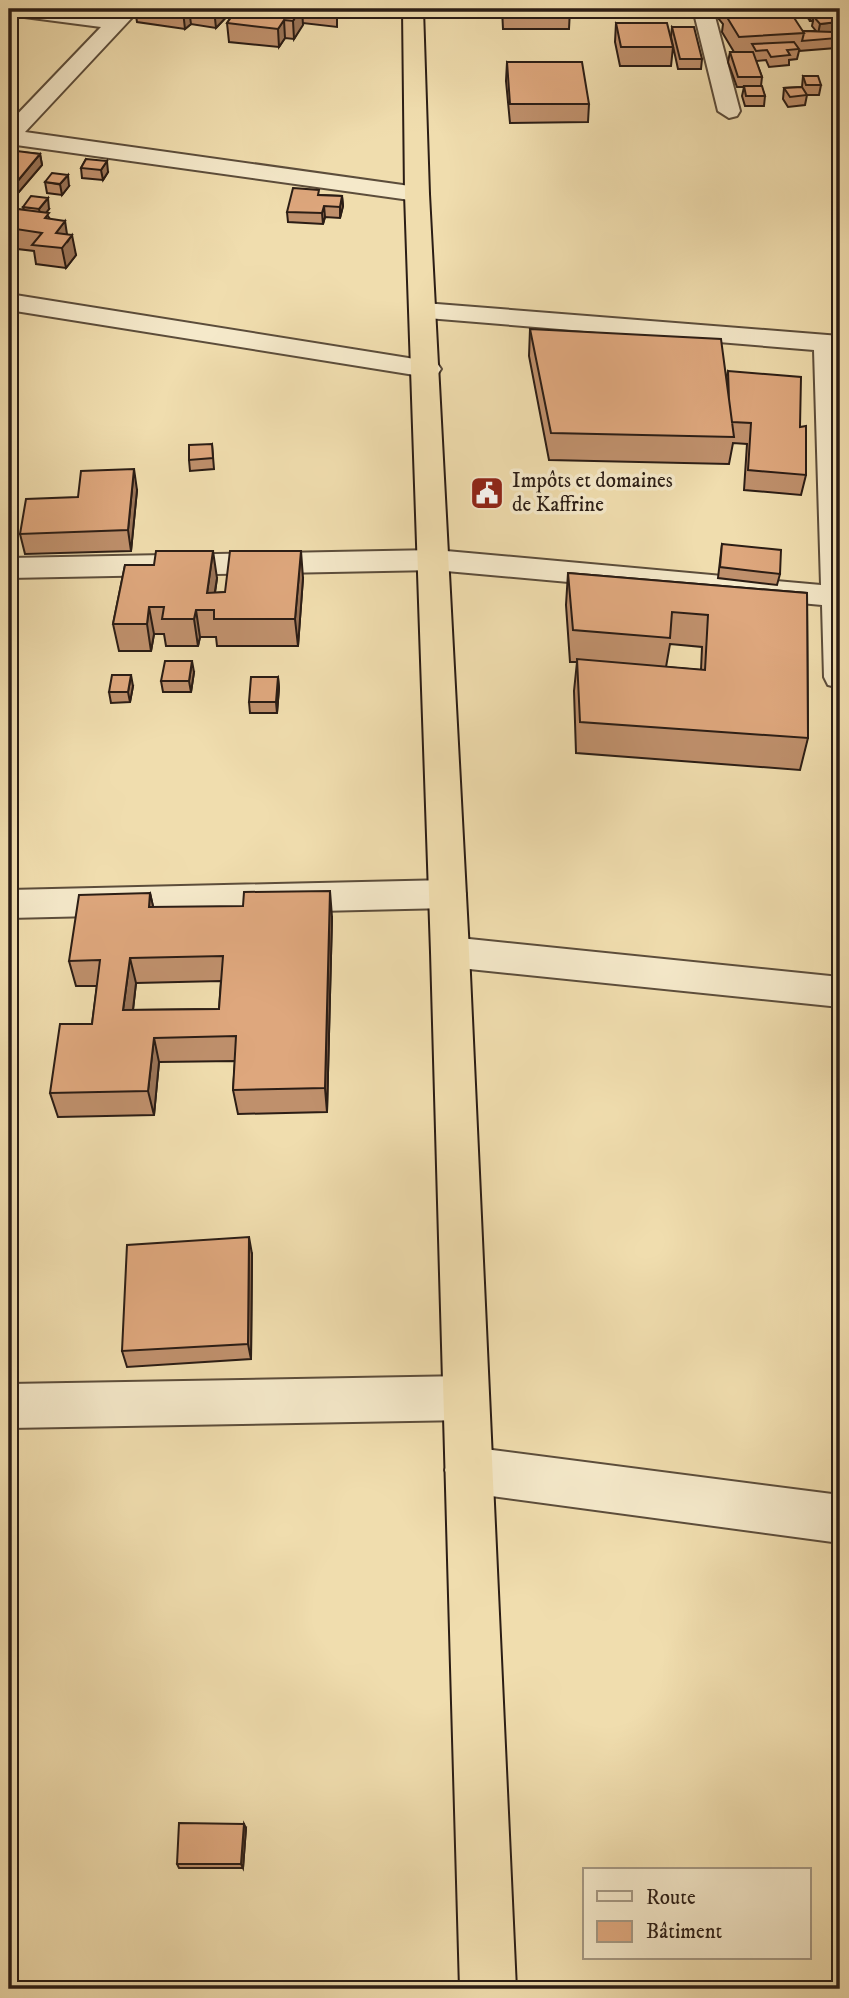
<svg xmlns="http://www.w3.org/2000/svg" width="849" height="1998" font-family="'IM FELL DW Pica',serif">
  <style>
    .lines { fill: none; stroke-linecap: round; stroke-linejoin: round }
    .minor-casing { stroke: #5c4d3b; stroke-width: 4 }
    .tertiary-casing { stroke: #5c4d3b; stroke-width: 4 }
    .trunk-casing { stroke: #2b1d15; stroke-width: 4 }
    .minor { fill: #f5e9ca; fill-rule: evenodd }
    .tertiary { fill: #f5e9ca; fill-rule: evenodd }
    .trunk { fill: #f0ddae; fill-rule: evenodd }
    .wall { fill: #bf906c; stroke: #2b1d15; stroke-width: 2; fill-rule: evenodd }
    .shaded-wall { fill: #9b7558; stroke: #2b1d15; stroke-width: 2 }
    .building { fill: #dea77d; stroke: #2b1d15; stroke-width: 2; fill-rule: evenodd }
    .labels { text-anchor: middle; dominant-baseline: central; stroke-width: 7; stroke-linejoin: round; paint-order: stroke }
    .far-poi-label { font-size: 21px; fill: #2b1d15; stroke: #f5e9ca; text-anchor: start }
  </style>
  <rect width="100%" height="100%" fill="#f0ddae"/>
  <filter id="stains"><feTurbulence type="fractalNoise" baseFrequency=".00286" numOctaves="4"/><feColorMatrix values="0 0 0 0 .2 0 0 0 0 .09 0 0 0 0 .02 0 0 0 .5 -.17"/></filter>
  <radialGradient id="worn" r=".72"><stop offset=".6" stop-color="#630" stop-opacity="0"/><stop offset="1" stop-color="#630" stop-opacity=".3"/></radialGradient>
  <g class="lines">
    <!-- minor casing -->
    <g class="minor-casing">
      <path id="minor" d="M9,9h45l58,7 7,-7h21l-115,123 392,55 8,2 4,5 -4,5 -8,2 -408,-57v-21l92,-96 -92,-12z
        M693,9h20l27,102 -3,5 -8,2 -11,-7z
        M424,303l416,33v352l-12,-3 -4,-8 -2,-72 -387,-35 -426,8v-20l426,-8 386,35 -7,-235 -399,-33 -4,-6 4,-6z
        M448,880l13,4 5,10 -5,10 -13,4 -439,10v-28z
        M450,937l390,40v30l-390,-40 -13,-5 -6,-10 6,-10z
        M466,1376l16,7 7,15 -7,15 -16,7 -457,8v-44z
        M469,1447l371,48v48l-371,-50 -17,-7 -7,-16 7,-16z"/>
    </g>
    <!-- tertiary casing -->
    <g class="tertiary-casing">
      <path id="tertiary" d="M9,294l418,67 10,2 4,6 -4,6 -10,2 -418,-67z"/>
    </g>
    <!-- trunk casing -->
    <g class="trunk-casing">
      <path id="trunk" d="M403,9h20l6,185 40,758 47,1037h-56l-29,-1037 -26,-758z"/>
    </g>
    <!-- minor -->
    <use href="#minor" class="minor"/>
    <!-- tertiary -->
    <use href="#tertiary" class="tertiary"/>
    <!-- trunk -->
    <use href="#trunk" class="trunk"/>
  </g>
  <!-- wall -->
  <path class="wall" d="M135,9h96l1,2 -16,17 -25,-4 -6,5 -48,-7z
    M237,9h100v18l-34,-4 -9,16 -9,-1 -6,9 -50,-5 -2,-19z
    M502,9h68l-1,20h-66z
    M713,9h41l-1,3 50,19h13l-4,-5 1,-5h-3l-5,-7 1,-2 -3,-3h28v5l7,8 -2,10h-2l4,6 -2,10 -37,3 -2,8 -8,1v5l-20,2 -3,-7 -10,1 6,16 -1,9 4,10 -1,10h-19l-3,-10 2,-9h-7l-9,-25 2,-10h4l-12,-20 1,-8 -10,-12z
    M616,23l57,24 -2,19h-51l-5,-24z
    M672,27l30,32 -1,10h-23l-7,-32z
    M507,62l82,42 -1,18 -78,1 -4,-42z
    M803,76l18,9 -2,10h-12l-2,10 -17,2 -5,-8 1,-11 18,-1z
    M9,151l31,3 2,11 -24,28 -6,-1 1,6 -4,5z
    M86,159l22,13 -5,8 -21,-2 -1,-10z
    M45,182l24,4 -7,9 -15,-2z
    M319,195l23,1 1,10 -3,12 -15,-1 -2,7 -35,-2 -1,-10z
    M23,207l26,2 -3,4 4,6 17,16 9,20 -10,13 -30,-4 -2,-13 -25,-3v-40l15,2z
    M530,329l196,50 2,-8 72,56 6,48 -5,20 -57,-5 3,-46 -14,-1 -4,21 -180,-4 -20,-104z
    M212,444l2,25 -24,2 -1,-11z
    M137,490l-6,61 -106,3 -5,-20 58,-37z
    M722,544l58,30 -3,11 -59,-7z
    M125,565l92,13 -2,15 10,-1 78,-14 -5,68h-81l-1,-9h-16l-2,9h-32l-2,-12h-10l-3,17h-32l-6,-27z
    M568,573l239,20 1,145 -8,32 -224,-17 -2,-62 3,-29h-7l-4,-57zM670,644l32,3 -1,23 -35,-3z
    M194,672l-3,20h-28l-2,-11z
    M278,677l1,11 -2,25h-27l-1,-11z
    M133,686l-3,16 -19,1 -2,-11z
    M150,893l3,14 179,10 -5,195 -89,2 -5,-24 2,-29 -76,1 -5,53 -96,2 -8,-24 42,-69 5,-38h-21l-7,-25zM221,981l-2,28 -86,1 3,-27z
    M252,1254l-1,105 -124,8 -5,-16z
    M246,1828l-3,40h-64l-2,-4z"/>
  <!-- shaded-wall -->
  <path class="shaded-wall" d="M186,9h3l2,15 -6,5 -2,-18z
    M214,9h17l1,2 -16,17z
    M300,9h2l1,16 -9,14 -1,-18z
    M832,9l-2,10 -17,-3v5h-3l2,-10z
    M284,20l1,18 -6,9 -1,-18z
    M838,22l-2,10 -18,2 2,-10z
    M40,154l2,11 -24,28 -2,-10z
    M107,161l1,11 -5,8 -2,-10z
    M68,175l1,11 -7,9 -2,-11z
    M9,178l4,20 -4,5z
    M342,196l1,10 -3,12v-11z
    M48,198l1,11 -8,10 -2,-10z
    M324,206l1,11 -2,7 -1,-11z
    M65,221l3,20 4,-6 4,20 -10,13 -4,-20 -6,-15z
    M134,469l3,21 -6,61 -3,-21z
    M213,551l4,27 -5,32 -5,-17z
    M301,551l2,27 -5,68 -3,-27z
    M149,607l5,27 -3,17 -4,-27z
    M196,610l4,27 -2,9 -4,-27z
    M9,634l2,9 -2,11z
    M192,661l2,11 -3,20 -2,-11z
    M131,675l2,11 -3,16 -2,-10z
    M278,677l1,11 -2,25 -1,-11z
    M330,891l2,26 -5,195 -2,-24z
    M150,893l6,26 -7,-12z
    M130,958l6,25 -6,52 -7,-25z
    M154,1038l5,24 -5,53 -6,-24z
    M249,1237l3,17 -1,105 -3,-15z
    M244,1824l2,4 -3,40 -2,-4z"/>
  <!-- building -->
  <path class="building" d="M168,9h18l-3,2z
    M237,9h63l-7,12 -9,-1 -6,9 -51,-6z
    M504,9h66v2h-66z
    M719,9h15l3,4 -12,1 1,2z
    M810,9h22l-20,2z
    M789,10l15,23 -65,4 -14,-23z
    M831,14l7,8 -18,2 -7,-8z
    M616,23h51l6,24h-52z
    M672,27h22l8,32h-22z
    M803,31l30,1 5,6 -36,3 2,-8z
    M794,42l5,7 -12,1 3,5 -19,2 -4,-7 -11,1 -4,-7z
    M730,52h23l9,25h-24z
    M507,62h75l7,42h-79z
    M803,76h15l3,9h-15z
    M744,86h18l3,10h-19z
    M802,87l5,8 -17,2 -6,-9z
    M9,150l31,4 -24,29 -6,-1 -1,-4z
    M86,159l21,2 -6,9 -20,-2z
    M52,173l16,2 -8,9 -15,-2z
    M293,188l26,2 -1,5 24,1 -2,11 -16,-1 -2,7 -35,-1z
    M31,196l17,2 -9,11 -16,-2z
    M9,208l40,5 -4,5 20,3 -9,12 16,2 -10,13 -30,-3 10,-12 -33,-5z
    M530,329l191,10 13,98 -183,-4z
    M728,371l73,6 -1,50 6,-1v49l-58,-5 3,-47 -19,-1 -3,-23z
    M212,444l1,14 -24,2v-15z
    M134,469l-6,61 -108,4 6,-35 52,-2 3,-26z
    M722,544l59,6 -1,24 -60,-7z
    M156,551h57l-6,42 18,-1 5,-41h71l-6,68h-81v-9h-18l-2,9h-32l2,-12h-15l-2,17h-34l12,-59h29z
    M568,573l239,20 1,145 -228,-16 -3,-63 128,11 3,-55 -36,-3 -2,26 -97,-8z
    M165,661h27l-3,20h-28z
    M112,675h19l-3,17h-19z
    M251,677h27l-2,25h-27z
    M330,891l-5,197 -92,2 3,-54 -82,2 -6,53 -98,2 10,-69h32l8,-64 -31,1 10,-66 71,-2 -1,14 94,-1 1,-14zM223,956l-4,53 -96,1 7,-52z
    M249,1237l-1,107 -126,7 5,-106z
    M179,1823l65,1 -3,40h-64z
    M225,1982h70v7h-70z"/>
  <!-- icons -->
  <defs>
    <g id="civic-square" transform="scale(1.75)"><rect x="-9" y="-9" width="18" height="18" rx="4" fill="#8f2418" stroke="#f5e9ca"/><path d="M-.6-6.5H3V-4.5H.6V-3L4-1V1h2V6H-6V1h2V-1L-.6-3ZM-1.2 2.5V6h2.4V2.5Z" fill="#fff"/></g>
  </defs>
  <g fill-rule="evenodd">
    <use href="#civic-square" x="487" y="493"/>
  </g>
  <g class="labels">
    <!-- far-poi labels -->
    <g class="far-poi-label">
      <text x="512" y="481">Impôts et domaines<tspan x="512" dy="24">de Kaffrine</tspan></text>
    </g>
  </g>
  <!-- margin -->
  <rect width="849" height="1998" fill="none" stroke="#f0ddae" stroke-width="35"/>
  <rect x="10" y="10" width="828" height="1977" fill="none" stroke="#2b1d15" stroke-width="3.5"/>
  <rect x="18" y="18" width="814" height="1963" fill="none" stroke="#2b1d15" stroke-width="2"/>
  <!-- legend -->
  <rect x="583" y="1868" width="228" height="91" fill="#f5e9ca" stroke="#a49782" stroke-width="2"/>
  <rect x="597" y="1891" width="35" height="10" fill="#f5e9ca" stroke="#a49782" stroke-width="2"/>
  <text x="646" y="1904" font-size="21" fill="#2b1d15">Route</text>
  <rect x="597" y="1921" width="35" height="21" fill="#dea77d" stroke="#a49782" stroke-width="2"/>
  <text x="646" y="1938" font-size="21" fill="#2b1d15">Bâtiment</text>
  <rect width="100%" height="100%" filter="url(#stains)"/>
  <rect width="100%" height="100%" fill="url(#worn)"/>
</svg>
